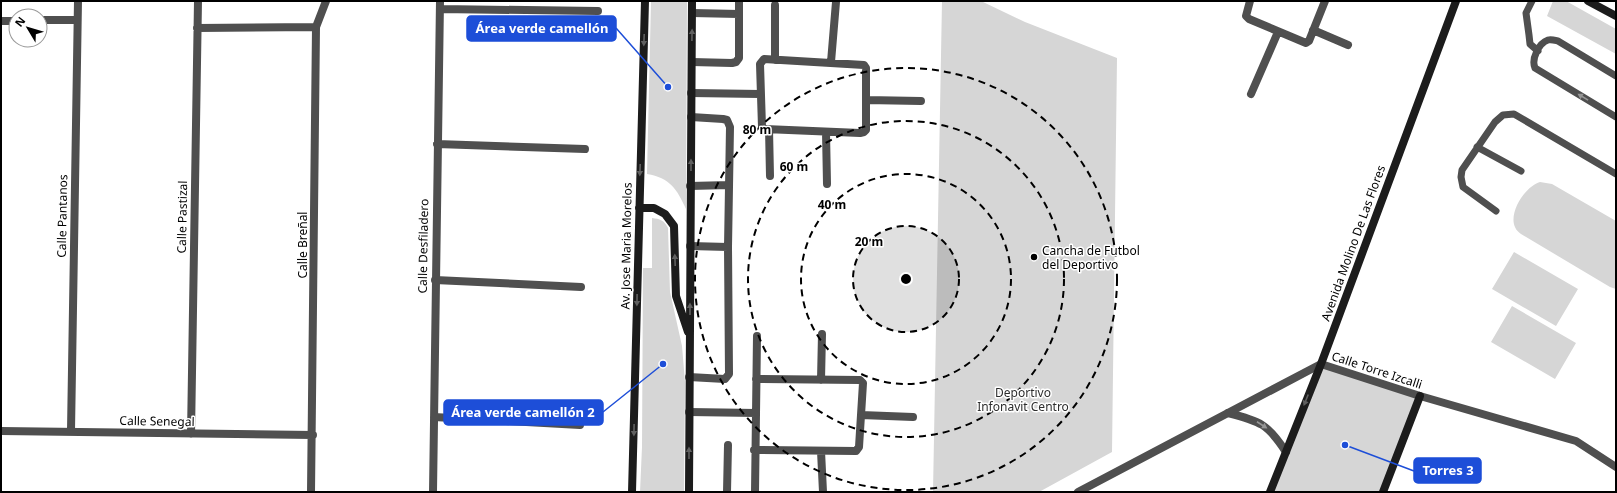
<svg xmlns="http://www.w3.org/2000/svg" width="1617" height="493" font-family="'Noto Sans',sans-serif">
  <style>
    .green { fill: #d6d6d6 }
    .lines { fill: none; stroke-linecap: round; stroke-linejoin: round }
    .service { stroke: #4f4f4f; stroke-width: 7 }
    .minor { stroke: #4f4f4f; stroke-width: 8 }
    .tertiary { stroke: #4f4f4f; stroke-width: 8 }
    .secondary { stroke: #1c1c1c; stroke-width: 8 }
    .oneway { fill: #606060 }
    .oneway2 { fill: #959595 }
    .ring { fill: none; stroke: #000; stroke-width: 2; stroke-dasharray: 7 5 }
    .poi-dot { fill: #000; stroke: #fff; stroke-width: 1.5 }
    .labels { text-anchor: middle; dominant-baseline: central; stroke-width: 3; stroke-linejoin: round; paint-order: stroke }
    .street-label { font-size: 12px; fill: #000; stroke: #fff }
    .poi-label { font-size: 12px; fill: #000; stroke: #fff; text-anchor: start }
    .park-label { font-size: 12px; fill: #2d2d2d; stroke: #fff }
    .centre { fill: #000; stroke: #fff; stroke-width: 2 }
    .ring-label { font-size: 12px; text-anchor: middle; font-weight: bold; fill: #000; stroke: #fff; stroke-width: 3; stroke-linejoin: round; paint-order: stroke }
    .leader { fill: none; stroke: #1d4ed8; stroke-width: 1.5 }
    .callout-dot { fill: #1d4ed8; stroke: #fff; stroke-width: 1.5 }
    .callout { fill: #1d4ed8; stroke: #1d4ed8; stroke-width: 1.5 }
    .callout-label { font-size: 13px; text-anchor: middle; font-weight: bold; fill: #fff }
  </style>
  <rect width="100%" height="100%" fill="#fff"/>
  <!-- green -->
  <path class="green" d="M651,1h36l-1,208c-9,-20 -16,-31 -39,-35z
    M942,1h39l44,21 92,36 -5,394 -73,40h-106z
    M1553,1h13l50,28v25l-69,-38z
    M1540,182l12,2 64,37v68l-6,-2 -89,-53c-19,-12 2,-47 19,-52z
    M652,218c8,1 12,2 16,10l2,64 12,54 3,36 -1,110h-44l2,-45 1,-179h9z
    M1514,252l64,37 -22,37 -64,-37z
    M1512,306l64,37 -21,36 -64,-37z
    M1322,367l96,30 -37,95h-108z"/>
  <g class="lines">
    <!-- service -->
    <path class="service" d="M1532,1l-6,12 3,22 1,9 8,7
      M1616,76l-58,-35c-4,-1 -7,-2 -10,-1 -9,3 -17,19 -13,28l81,49
      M1477,147l44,24
      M1496,211l-33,-24 -2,-10 1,-7 33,-48 8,-7 11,-1 102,60"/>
    <!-- minor -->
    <path class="minor" d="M1250,1l-4,15 3,3 57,24 3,-2 16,-40
      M440,9l158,2
      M692,13l47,1
      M40,20h37
      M1,21h15
      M197,28l119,-1
      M1313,30l35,15
      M764,59l100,6 2,3v62l-2,2 -4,1 -95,-4 -3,-2 -2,-63z
      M775,60v-55
      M692,62l40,1 4,-1 3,-4v-57
      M831,62l5,-60
      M691,93l69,1
      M1251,94l27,-62
      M866,100l55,1
      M769,129l1,47
      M826,132l1,52
      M437,144l148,5
      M690,186l39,-1
      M690,246l38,1
      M435,280l146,7
      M689,377l36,2 4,-5 -1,-127 2,-120 -3,-7 -4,-1 -32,-2
      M821,380l1,-46
      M689,412l67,1
      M1228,413c32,8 40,11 58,39
      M861,415l52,2
      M434,417l146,8
      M1,431l312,4
      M71,431l7,-430
      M191,434l7,-433
      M754,450l102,1 3,-4 4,-64 -3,-3 -104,-1
      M821,451l2,41
      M311,492l5,-465 10,-26
      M433,492l7,-491
      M727,492l1,-47
      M755,492l2,-156"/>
    <!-- tertiary -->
    <path class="tertiary" d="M1078,492l243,-128 99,32 156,45 40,26"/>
    <!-- secondary -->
    <path class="secondary" d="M1588,1l28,15
      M639,208h15l11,6 9,12 2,70 12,36
      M632,492l13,-491
      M689,492l3,-491
      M1270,492l51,-128 135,-363
      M1383,492l37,-96"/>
  </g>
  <!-- one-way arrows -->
  <defs><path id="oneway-solid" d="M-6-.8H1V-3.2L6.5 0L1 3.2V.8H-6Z"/></defs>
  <g class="oneway">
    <use href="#oneway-solid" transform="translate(692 35) rotate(-89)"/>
    <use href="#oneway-solid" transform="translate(644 40) rotate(92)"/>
    <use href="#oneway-solid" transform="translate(691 165) rotate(-90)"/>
    <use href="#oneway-solid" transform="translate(640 170) rotate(92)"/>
    <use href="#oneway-solid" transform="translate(675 260) rotate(-92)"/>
    <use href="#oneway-solid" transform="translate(637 300) rotate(91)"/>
    <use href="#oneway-solid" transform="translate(690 309) rotate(-90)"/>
    <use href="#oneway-solid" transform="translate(1306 400) rotate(112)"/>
    <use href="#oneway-solid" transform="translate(634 430) rotate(91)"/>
    <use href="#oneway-solid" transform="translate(689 453) rotate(-90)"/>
  </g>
  <g class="oneway2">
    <use href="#oneway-solid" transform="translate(1583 97) rotate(-149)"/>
    <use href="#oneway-solid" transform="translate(1262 425) rotate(33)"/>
  </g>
  <!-- distance rings -->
  <circle cx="906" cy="279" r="53" fill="#000" fill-opacity=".12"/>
  <g class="ring">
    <circle cx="906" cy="279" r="53"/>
    <circle cx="906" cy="279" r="105"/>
    <circle cx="906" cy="279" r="158"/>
    <circle cx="906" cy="279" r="211"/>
  </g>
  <!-- markers -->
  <circle class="poi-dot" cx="1034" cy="257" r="4"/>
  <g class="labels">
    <!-- street labels -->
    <g class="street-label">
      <text transform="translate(62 216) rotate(-89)">Calle Pantanos</text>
      <text transform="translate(182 217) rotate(-89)">Calle Pastizal</text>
      <text transform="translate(1353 243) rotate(-70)">Avenida Molino De Las Flores</text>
      <text transform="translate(302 245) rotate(-90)">Calle Breñal</text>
      <text transform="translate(423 246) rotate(-89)">Calle Desfiladero</text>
      <text transform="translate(626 246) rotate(-89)">Av. Jose Maria Morelos</text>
      <text transform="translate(1377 370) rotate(18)">Calle Torre Izcalli</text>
      <text transform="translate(157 421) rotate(1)">Calle Senegal</text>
    </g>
    <!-- poi labels -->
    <g class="poi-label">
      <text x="1042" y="250">Cancha de Futbol<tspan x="1042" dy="14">del Deportivo</tspan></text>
    </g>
    <!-- park labels -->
    <g class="park-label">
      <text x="1023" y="392">Deportivo<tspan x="1023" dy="14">Infonavit Centro</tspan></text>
    </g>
  </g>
  <circle cx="906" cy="279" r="6" class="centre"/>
  <g class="ring-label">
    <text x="757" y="134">80 m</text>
    <text x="794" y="171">60 m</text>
    <text x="832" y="209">40 m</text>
    <text x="869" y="246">20 m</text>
  </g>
  <!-- callouts -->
  <path class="leader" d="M668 87L616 28M663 364L603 412M1345 445L1414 471"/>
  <g class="callout-dot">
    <circle cx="668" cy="87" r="4"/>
    <circle cx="663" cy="364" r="4"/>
    <circle cx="1345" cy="445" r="4"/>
  </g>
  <g class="callout">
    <rect x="467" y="16" width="149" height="25" rx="4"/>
    <rect x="444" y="400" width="159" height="25" rx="4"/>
    <rect x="1414" y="458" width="67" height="25" rx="4"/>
  </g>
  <g class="callout-label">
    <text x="542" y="33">Área verde camellón</text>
    <text x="523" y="417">Área verde camellón 2</text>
    <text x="1448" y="475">Torres 3</text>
  </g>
  <!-- border -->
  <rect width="1617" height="493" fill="none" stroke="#000000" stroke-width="4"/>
  <!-- north arrow -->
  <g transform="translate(28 28) rotate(308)"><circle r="19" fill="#ffffff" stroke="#999999"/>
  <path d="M0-3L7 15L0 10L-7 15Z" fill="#000000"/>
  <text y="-6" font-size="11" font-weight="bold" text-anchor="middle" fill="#000000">N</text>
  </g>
</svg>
